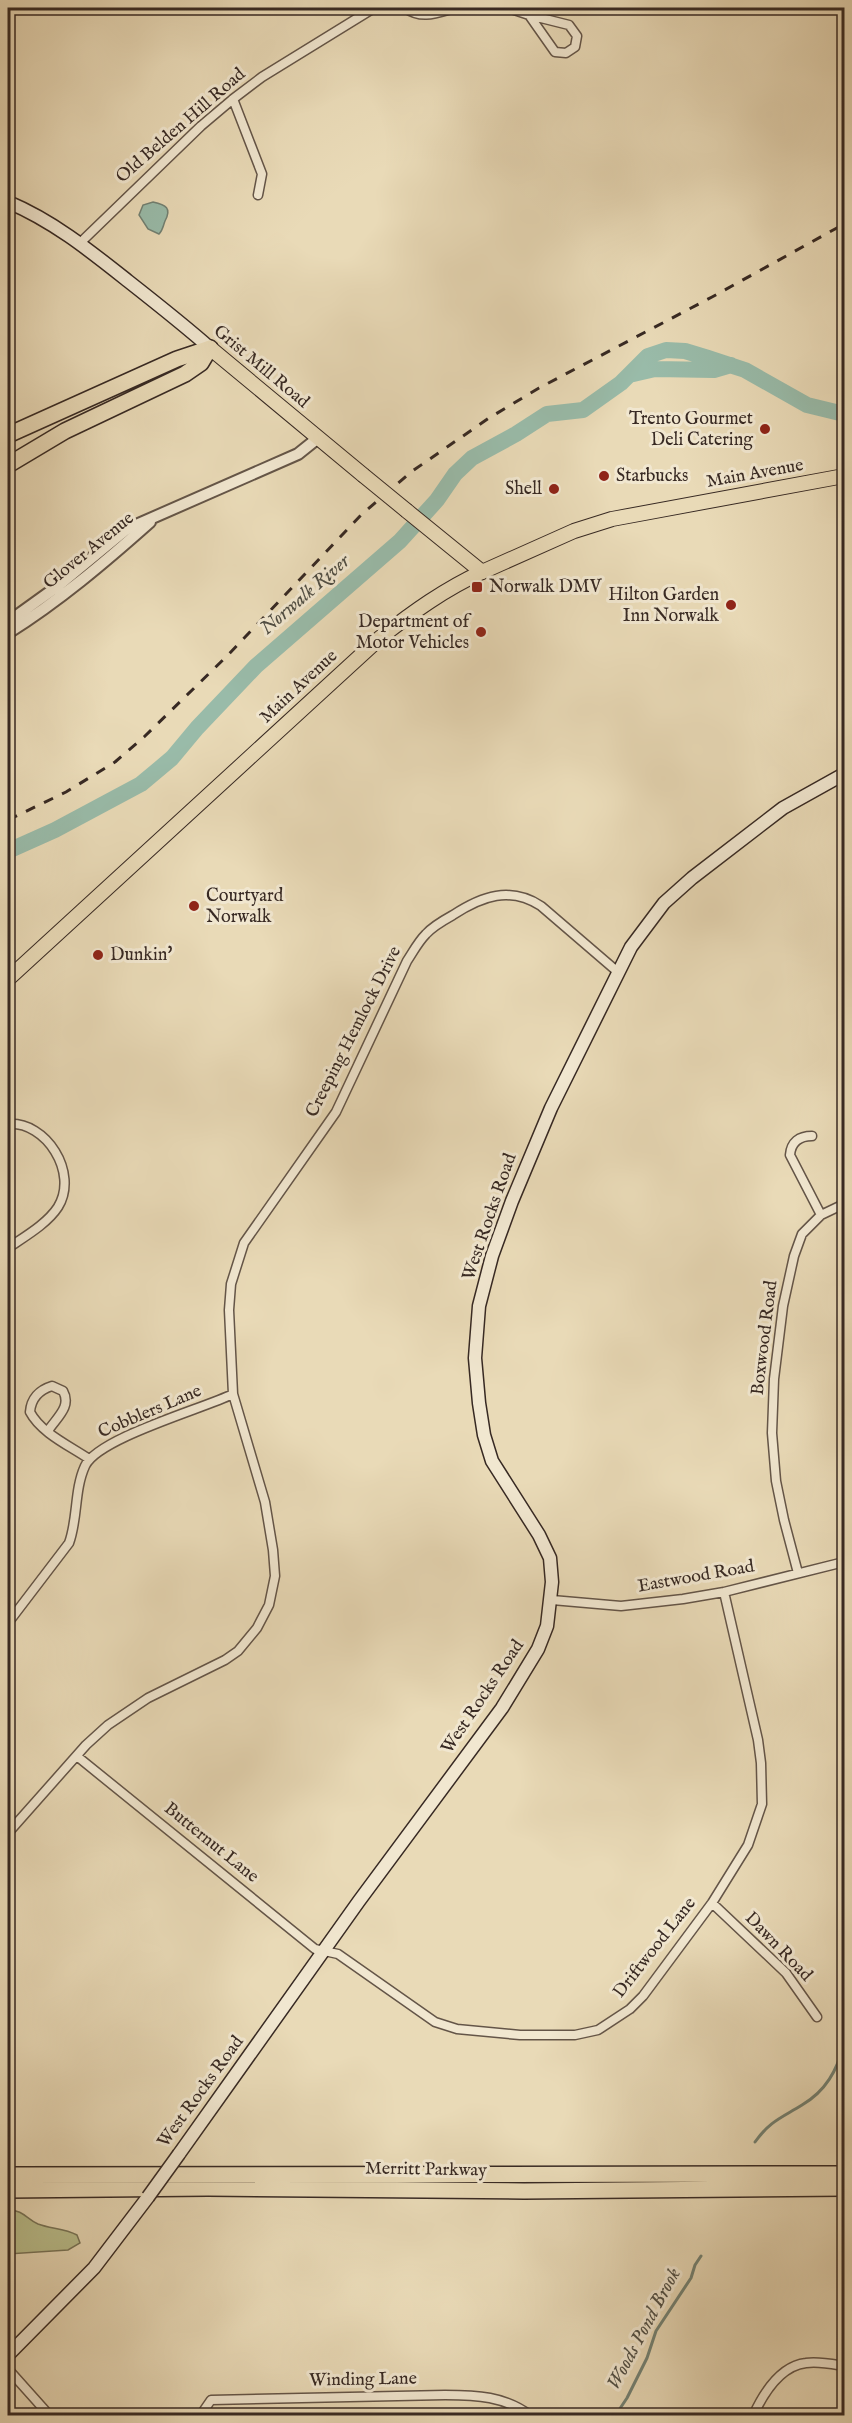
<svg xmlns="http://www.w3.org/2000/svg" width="852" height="2423" font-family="'IM FELL English',serif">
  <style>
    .green { fill: #b9be8c; stroke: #787458; stroke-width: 1.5 }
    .water { fill: #99bba9; stroke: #728173; stroke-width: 1.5 }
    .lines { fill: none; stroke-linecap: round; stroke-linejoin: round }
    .stream { stroke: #728173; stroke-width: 3 }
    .river { stroke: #99bba9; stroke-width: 16 }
    .minor-casing { stroke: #645548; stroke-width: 11 }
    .tertiary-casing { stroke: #645548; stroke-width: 14 }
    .secondary-casing { stroke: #372923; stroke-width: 15 }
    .primary-casing { stroke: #372923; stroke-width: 16 }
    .trunk-casing { stroke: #372923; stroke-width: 16 }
    .motorway-casing { stroke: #372923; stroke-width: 18 }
    .minor { stroke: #f1e7d0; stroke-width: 8 }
    .tertiary { stroke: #f1e7d0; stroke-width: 10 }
    .secondary { stroke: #f1e7d0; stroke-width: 12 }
    .primary { stroke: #e9dab7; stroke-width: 14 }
    .trunk { stroke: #e9dab7; stroke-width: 14 }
    .motorway { stroke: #e9dab7; stroke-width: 15 }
    .rail { stroke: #372923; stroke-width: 3; stroke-dasharray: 10 10; stroke-linecap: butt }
    .secondary-bridge-casing { stroke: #372923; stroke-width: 15; stroke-linecap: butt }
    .trunk-bridge-casing { stroke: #372923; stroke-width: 16; stroke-linecap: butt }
    .secondary-bridge { stroke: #f1e7d0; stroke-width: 12 }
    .trunk-bridge { stroke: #e9dab7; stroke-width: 14 }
    .poi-dot { fill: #8f2418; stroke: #f1e7d0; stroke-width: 2 }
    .labels { text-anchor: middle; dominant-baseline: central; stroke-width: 6; stroke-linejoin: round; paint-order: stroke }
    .street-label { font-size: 18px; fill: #372923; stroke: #f1e7d0 }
    .poi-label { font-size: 18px; fill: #372923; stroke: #f1e7d0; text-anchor: end }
    .water-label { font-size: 20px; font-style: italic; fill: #504e44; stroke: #f1e7d0 }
  </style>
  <rect width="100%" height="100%" fill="#e9dab7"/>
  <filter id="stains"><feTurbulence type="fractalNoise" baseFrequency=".00333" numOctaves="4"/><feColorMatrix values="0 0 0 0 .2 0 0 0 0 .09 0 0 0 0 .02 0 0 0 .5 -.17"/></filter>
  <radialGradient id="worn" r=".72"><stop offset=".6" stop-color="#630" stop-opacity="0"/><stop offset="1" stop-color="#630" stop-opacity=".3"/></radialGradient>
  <!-- green -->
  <path class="green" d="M8,2210c16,0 18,9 30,14 13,5 26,4 39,11l3,8 -12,7 -60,4z"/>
  <!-- water -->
  <path class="water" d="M153,202c13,3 19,6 12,19 -2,5 -2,9 -6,13l-11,-5 -9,-14 4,-10z"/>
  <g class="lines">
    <!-- stream -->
    <path class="stream" d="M755,2142c15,-21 26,-24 47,-37 24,-14 35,-35 42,-60
      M615,2416l12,-18 20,-40 9,-27 35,-53 4,-13 6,-9"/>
    <!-- river -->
    <path class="river" d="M629,375l26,-6 59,1 17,-5
      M8,851l47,-21 86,-46 31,-26 25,-30 59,-62 144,-125 37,-41 18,-26 17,-16 44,-24 31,-20 36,-4 38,-27 27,-27 18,-6 19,1 23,7 37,12 62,35 37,9"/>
    <!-- minor casing -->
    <g class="minor-casing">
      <path id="minor" d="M405,8c17,12 32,5 50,0
        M508,8l21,7 40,10 8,11 -2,11 -9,6 -11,-1 -26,-37
        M8,12l12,-4
        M233,99l29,75 -4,21
        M80,243l121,-117 32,-27 29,-22 112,-69
        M8,1124c38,-3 71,49 50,83 -11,17 -34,30 -50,41
        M821,1215l23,-11
        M48,1431c8,-13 24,-24 15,-40l-11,-5c-13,4 -21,13 -22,26 11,21 40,34 59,47
        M798,1573l-14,-53 -8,-39 -4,-48 2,-54 9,-73 11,-50 8,-22 19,-19 -31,-60c1,-13 9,-19 22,-19
        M552,1600l69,6 62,-7 41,-7 120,-30
        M8,1623l61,-80c9,-24 5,-53 16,-77 13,-28 117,-57 148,-72
        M78,1757l237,192 23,5 97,68 22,7 63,6h55l23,-5 32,-21 13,-13 69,-93 36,-58 14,-41 -1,-41 -3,-23 -34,-148
        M8,1833l78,-88 22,-20 40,-27 77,-38 13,-9 19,-23 12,-23 6,-29 -2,-26 -8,-48 -32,-108 -4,-84 2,-26 13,-41 92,-131 71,-151c6,-9 11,-19 19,-27 7,-8 18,-14 27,-19 29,-19 57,-29 88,-9l78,67
        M712,1903l74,70 31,44
        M8,2369l42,47
        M200,2416l11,-16 234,-5c31,0 60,1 86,21
        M753,2416c10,-22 27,-50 53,-53 12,-2 26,1 38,3"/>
    </g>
    <!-- tertiary casing -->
    <g class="tertiary-casing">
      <path id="tertiary" d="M8,622l50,-36 69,-57 171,-75 20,-16
        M8,633c51,-32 97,-71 142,-111"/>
    </g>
    <!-- secondary casing -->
    <g class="secondary-casing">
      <path id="secondary" d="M8,202c45,19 81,48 120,79 28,22 56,44 82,67
        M179,2154l180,-253 143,-193 36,-59 9,-23 5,-44 -2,-24 -11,-23 -47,-74 -8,-26 -5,-32 -4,-45 4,-52 13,-50 20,-55 39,-93 80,-161 33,-44 28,-25 91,-70 61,-34
        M8,2355l86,-87 54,-71"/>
    </g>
    <!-- primary casing -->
    <g class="primary-casing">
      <path id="primary" d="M8,979l373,-342c32,-25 64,-48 101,-65"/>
    </g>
    <!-- trunk casing -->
    <g class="trunk-casing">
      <path id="trunk" d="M210,348l153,127
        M407,511l75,61 92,-41 38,-12 232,-43"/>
    </g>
    <!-- motorway casing -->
    <g class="motorway-casing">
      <path id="motorway" d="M8,435l169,-76 33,-11
        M8,465l57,-34 120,-57 16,-11 9,-15
        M8,2175l836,-1
        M8,2190l200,-2 316,3 320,-3"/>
    </g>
    <!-- minor -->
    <use href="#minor" class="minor"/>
    <!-- tertiary -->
    <use href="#tertiary" class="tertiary"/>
    <!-- secondary -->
    <use href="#secondary" class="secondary"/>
    <!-- primary -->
    <use href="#primary" class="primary"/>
    <!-- trunk -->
    <use href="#trunk" class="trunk"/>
    <!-- motorway -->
    <use href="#motorway" class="motorway"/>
    <!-- rail -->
    <path class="rail" d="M8,820l58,-28 49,-30 29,-25 83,-81 134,-141 50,-43 78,-54 50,-30 173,-91 132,-73"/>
    <!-- secondary-bridge casing -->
    <g class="secondary-bridge-casing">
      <path id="secondary-bridge" d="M148,2197l31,-43"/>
    </g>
    <!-- trunk-bridge casing -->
    <g class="trunk-bridge-casing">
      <path id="trunk-bridge" d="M363,475l44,36"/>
    </g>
    <!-- secondary-bridge -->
    <use href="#secondary-bridge" class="secondary-bridge"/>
    <!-- trunk-bridge -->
    <use href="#trunk-bridge" class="trunk-bridge"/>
  </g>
  <!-- markers -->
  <g class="poi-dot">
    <circle cx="765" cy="429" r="6"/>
    <circle cx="604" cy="476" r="6"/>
    <circle cx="554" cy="489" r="6"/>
    <rect x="471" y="581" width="12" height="12" rx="3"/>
    <circle cx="731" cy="605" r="6"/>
    <circle cx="481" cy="632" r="6"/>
    <circle cx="194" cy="906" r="6"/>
    <circle cx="98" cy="955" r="6"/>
  </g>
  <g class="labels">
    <!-- street labels -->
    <g class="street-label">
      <text transform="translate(181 126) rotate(-41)">Old Belden Hill Road</text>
      <text transform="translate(261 367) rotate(40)">Grist Mill Road</text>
      <text transform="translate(755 474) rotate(-10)">Main Avenue</text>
      <text transform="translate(89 551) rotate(-39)">Glover Avenue</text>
      <text transform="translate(299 687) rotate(-43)">Main Avenue</text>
      <text transform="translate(354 1032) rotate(-63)">Creeping Hemlock Drive</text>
      <text transform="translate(490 1217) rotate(-71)">West Rocks Road</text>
      <text transform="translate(765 1338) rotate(-83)">Boxwood Road</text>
      <text transform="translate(150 1412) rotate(-23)">Cobblers Lane</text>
      <text transform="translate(696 1577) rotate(-10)">Eastwood Road</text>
      <text transform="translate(483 1697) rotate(-56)">West Rocks Road</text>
      <text transform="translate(211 1843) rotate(39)">Butternut Lane</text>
      <text transform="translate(778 1947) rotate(46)">Dawn Road</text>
      <text transform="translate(655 1948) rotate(-52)">Driftwood Lane</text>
      <text transform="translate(201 2092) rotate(-54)">West Rocks Road</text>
      <text transform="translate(426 2170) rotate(1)">Merritt Parkway</text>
      <text transform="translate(363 2380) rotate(-1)">Winding Lane</text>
    </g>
    <!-- poi labels -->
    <g class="poi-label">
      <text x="753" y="419">Trento Gourmet<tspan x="753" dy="21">Deli Catering</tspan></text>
      <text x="616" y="476" text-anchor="start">Starbucks</text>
      <text x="542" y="489">Shell</text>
      <text x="489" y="587" text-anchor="start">Norwalk DMV</text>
      <text x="719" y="595">Hilton Garden<tspan x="719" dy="21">Inn Norwalk</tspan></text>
      <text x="469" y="622">Department of<tspan x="469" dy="21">Motor Vehicles</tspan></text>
      <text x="206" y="896" text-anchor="start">Courtyard<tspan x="206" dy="21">Norwalk</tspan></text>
      <text x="110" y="955" text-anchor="start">Dunkin'</text>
    </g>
    <!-- water labels -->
    <g class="water-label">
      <text transform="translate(305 595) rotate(-41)">Norwalk River</text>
      <text transform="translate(644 2329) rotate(-62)">Woods Pond Brook</text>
    </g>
  </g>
  <!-- margin -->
  <rect width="852" height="2423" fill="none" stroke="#e9dab7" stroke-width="30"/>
  <rect x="9" y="9" width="834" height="2405" fill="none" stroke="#372923" stroke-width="3"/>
  <rect x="15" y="15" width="822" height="2393" fill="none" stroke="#372923" stroke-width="1.5"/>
  <rect width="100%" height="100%" filter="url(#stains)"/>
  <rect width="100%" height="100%" fill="url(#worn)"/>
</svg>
